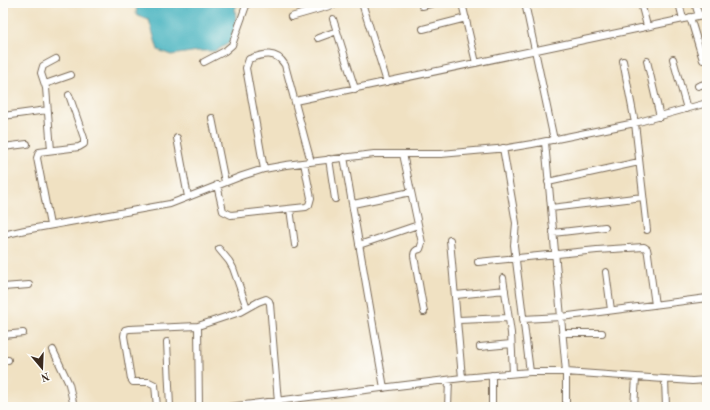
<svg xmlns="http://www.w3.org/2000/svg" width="710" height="410" font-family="'Old Standard TT',serif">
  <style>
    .water { fill: #44b2bf; stroke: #406e6e }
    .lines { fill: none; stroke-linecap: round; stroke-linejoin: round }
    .street-casing { stroke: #7a6a57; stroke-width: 8 }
    .street { stroke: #fff; stroke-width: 6 }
  </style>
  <rect width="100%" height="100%" fill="#fdfcf7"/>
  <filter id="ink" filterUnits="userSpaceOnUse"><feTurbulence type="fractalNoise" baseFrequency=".025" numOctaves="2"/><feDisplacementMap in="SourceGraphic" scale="8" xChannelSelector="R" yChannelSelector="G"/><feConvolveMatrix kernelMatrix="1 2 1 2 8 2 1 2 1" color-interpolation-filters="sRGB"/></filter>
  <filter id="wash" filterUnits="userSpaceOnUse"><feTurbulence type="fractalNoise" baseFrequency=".012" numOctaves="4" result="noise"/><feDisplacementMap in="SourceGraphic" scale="16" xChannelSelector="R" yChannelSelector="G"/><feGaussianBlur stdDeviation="0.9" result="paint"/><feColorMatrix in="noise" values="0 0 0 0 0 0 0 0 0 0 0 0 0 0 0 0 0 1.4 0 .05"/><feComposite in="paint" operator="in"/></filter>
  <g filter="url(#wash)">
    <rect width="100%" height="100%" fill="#f0e1c2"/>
    <!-- water -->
    <path class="water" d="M137,3h101l-3,6 1,11 -2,11 -5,12 -13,8h-18l-27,4 -13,-5 -9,-30 -13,-5z"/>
  </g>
  <g filter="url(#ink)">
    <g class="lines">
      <!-- street casing -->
      <g class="street-casing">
        <path id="street" d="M362,3l25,79
          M462,3l14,60
          M525,3l29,137
          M641,3l6,23
          M679,3l4,16
          M695,3l4,13
          M422,6l12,-3
          M291,17l49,-14
          M690,17l13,43
          M333,19l22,70
          M423,29l43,-11
          M318,38l19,-7
          M673,59l14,50
          M623,61l12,62 12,107
          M647,61l13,56
          M204,62l21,-11 7,-6 15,-42
          M45,84l26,-9
          M698,86l9,-3
          M295,101l412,-87
          M3,116l44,-6
          M212,118l13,64
          M177,138l11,59
          M545,142l21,230v35
          M3,147l24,-3
          M503,148l13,75 -2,22 16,127
          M51,150l-5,-62 -5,-15 2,-7 13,-7
          M403,154l19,89 -2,6c-4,1 -6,2 -6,7l10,56
          M344,157l40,231
          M329,159l6,40
          M264,169l-18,-101 3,-9c14,-5 27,-9 36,6l26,97
          M548,182l91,-20
          M217,185l6,26 8,4 75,-8 3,-2 2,-7 -7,-35
          M353,204l58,-12
          M551,208l92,-11
          M290,209l5,36
          M50,225l-13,-67 2,-6 40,-5 5,-3v-6l-15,-43
          M553,233l52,-6
          M3,235l22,-5 145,-26 72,-28 22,-7 22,-4 88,-11h67l67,-6 24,-4 103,-21 72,-20
          M450,240l12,138
          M359,245l59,-20
          M219,249l10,12 4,7 14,40
          M478,262l119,-12 47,-3 3,2 1,5 7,51
          M606,272l5,38
          M503,278l8,55 2,40
          M3,287l26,-2
          M456,295l49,-5
          M523,319l38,-2 146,-19
          M458,320l50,-2
          M198,326l1,81
          M562,333h40
          M3,335l20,-2
          M167,342l3,65
          M480,347l31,-3
          M53,350l16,34 5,23
          M3,360h5
          M492,375v32
          M665,379l1,28
          M157,407l-2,-22 -6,-3h-16l-2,-3 -7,-43 1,-6 4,-1 69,-3 42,-14 18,-10 8,-3 3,2 1,3 8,98
          M228,407l234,-29 68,-6h36l126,9 15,-1
          M448,407l1,-27
          M634,407l2,-30"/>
      </g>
      <!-- street -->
      <use href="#street" class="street"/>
    </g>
  </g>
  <!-- margin -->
  <rect width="710" height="410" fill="none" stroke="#fdfcf7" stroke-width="16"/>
  <!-- north arrow -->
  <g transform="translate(42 368) rotate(161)" stroke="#fdfcf7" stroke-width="3" paint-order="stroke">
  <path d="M0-3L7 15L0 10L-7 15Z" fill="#3b2a1e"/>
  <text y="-6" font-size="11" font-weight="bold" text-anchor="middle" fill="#3b2a1e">N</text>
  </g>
</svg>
